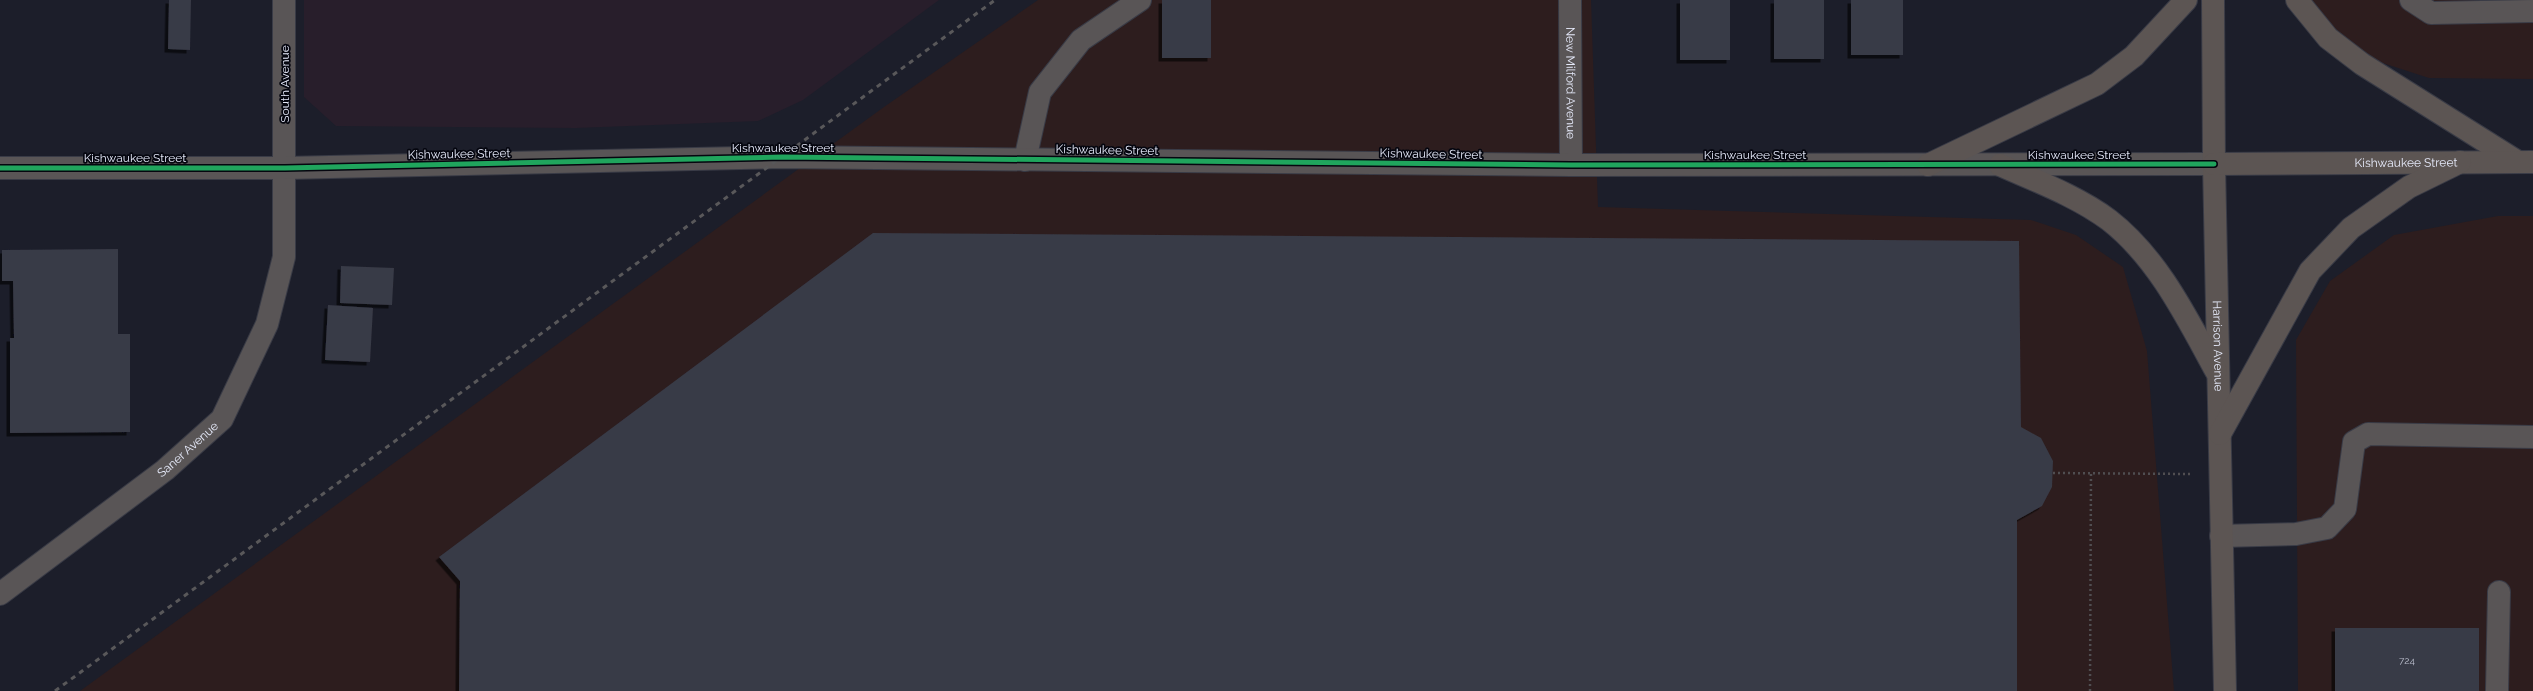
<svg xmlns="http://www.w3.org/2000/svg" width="2533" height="691" font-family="Raleway,sans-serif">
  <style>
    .industrial { fill: #2d1d1e }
    .education { fill: #281e2b }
    .building { fill: #383a46; filter: url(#shadow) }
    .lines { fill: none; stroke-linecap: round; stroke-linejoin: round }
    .service-casing { stroke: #393b46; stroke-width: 24 }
    .minor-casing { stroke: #393b46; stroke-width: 24 }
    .tertiary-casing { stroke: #393b46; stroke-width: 24 }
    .primary-casing { stroke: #393b46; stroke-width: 24 }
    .path { stroke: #504e51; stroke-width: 2.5; stroke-dasharray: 2 3; stroke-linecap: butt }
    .service { stroke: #595556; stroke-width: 22 }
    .minor { stroke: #595556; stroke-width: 22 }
    .tertiary { stroke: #595556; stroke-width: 22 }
    .primary { stroke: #5c5553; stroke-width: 22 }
    .rail { stroke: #59585a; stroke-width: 3; stroke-dasharray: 5 5; stroke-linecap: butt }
    .cycleway-casing { stroke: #05060f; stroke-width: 8 }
    .cycleway { stroke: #20a55d; stroke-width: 5 }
    .labels { text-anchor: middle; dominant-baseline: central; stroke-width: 3.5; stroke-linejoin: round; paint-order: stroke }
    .number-label { font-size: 10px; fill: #babdcc }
    .street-label { font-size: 12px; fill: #e5e9f9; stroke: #05060f }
  </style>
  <defs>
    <filter id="shadow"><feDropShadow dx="-3.5" dy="3.5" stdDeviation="0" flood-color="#0009"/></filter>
  </defs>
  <rect width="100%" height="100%" fill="#1c1e2a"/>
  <!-- industrial -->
  <path class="industrial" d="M1038,0h553l7,207 433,13 45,15 47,32 24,84 27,340h-2094l804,-584z
    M2310,0h223v79l-104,-1 -68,-22 -37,-25z
    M2498,216h35v475h-235l-2,-351 34,-59 64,-46z"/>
  <!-- education -->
  <path class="education" d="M304,0h635l-136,100 -45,21 -182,7 -240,-2 -32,-29z"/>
  <!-- building -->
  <path class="building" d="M169,0h22l-1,50 -22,-1z
    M1162,0h49v58h-49z
    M1680,0h50v60h-50z
    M1774,0h50v59h-50z
    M1851,0h52v55h-52z
    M873,233l1146,8 2,186 20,11 12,23 -1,26 -10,19 -25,14v171h-1558l1,-110 -21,-24z
    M118,249v85h12v98l-120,1v-95h4l-1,-57h-11v-31z
    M341,266l53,2 -2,37 -52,-2z
    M328,305l45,3 -3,54 -45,-2z
    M2335,628h144v63h-144z"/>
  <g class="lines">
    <!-- service casing -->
    <g class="service-casing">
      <path id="service" d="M2411,0l20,13 102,-2
        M1025,160l15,-68 41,-52 59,-40
        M2221,536l75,-2 31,-6 18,-19 9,-67 14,-8 165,3
        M2497,691l2,-99"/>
    </g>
    <!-- minor casing -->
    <g class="minor-casing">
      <g id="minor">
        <path id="s1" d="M1570,0l1,165"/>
        <path id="s2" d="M0,594l165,-124 57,-51 45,-95 17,-67v-257"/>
      </g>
    </g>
    <!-- tertiary casing -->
    <g class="tertiary-casing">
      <path id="tertiary" d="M0,168h285l497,-11 789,8 643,-1"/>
    </g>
    <!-- primary casing -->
    <g class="primary-casing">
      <g id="primary">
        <path id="s3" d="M2213,0l1,164 11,527"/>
        <path d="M2297,0l31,38 34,26 156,98"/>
        <path id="s4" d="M2214,164l319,-2"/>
        <path d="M1928,165l169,-81 37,-28 52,-56"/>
        <path d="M2000,165c36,16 77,31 109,55 49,38 78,98 107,151"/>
        <path d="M2220,434l90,-163 41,-43 58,-41 51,-25"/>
      </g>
    </g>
    <!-- path -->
    <path class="path" d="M2053,473l137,1
      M2090,691l1,-218"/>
    <!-- service -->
    <use href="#service" class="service"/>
    <!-- minor -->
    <use href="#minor" class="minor"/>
    <!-- tertiary -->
    <use href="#tertiary" class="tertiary"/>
    <!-- primary -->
    <use href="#primary" class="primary"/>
    <!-- rail -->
    <path class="rail" d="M55,691l940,-691"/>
    <!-- cycleway casing -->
    <g class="cycleway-casing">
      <path id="cycleway" d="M0,168h285l497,-11 789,8 643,-1"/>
    </g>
    <!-- cycleway -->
    <use href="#cycleway" class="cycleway"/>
  </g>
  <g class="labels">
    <!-- number labels -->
    <g class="number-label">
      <text x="2407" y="660">724</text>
    </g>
    <!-- street labels -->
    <g class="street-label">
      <text stroke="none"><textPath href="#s1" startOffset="83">New Milford Avenue</textPath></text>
      <text transform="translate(285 84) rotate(-90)">South Avenue</text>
      <text x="783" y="148">Kishwaukee Street</text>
      <text transform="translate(1107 150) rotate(1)">Kishwaukee Street</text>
      <text transform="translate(459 154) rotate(-1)">Kishwaukee Street</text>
      <text transform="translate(1431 154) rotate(1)">Kishwaukee Street</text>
      <text x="1755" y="155">Kishwaukee Street</text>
      <text x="2079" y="155">Kishwaukee Street</text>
      <text x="135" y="158">Kishwaukee Street</text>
      <text stroke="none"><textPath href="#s4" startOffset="192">Kishwaukee Street</textPath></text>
      <text stroke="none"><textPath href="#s3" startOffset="346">Harrison Avenue</textPath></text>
      <text stroke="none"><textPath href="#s2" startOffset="237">Saner Avenue</textPath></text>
    </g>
  </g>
</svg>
